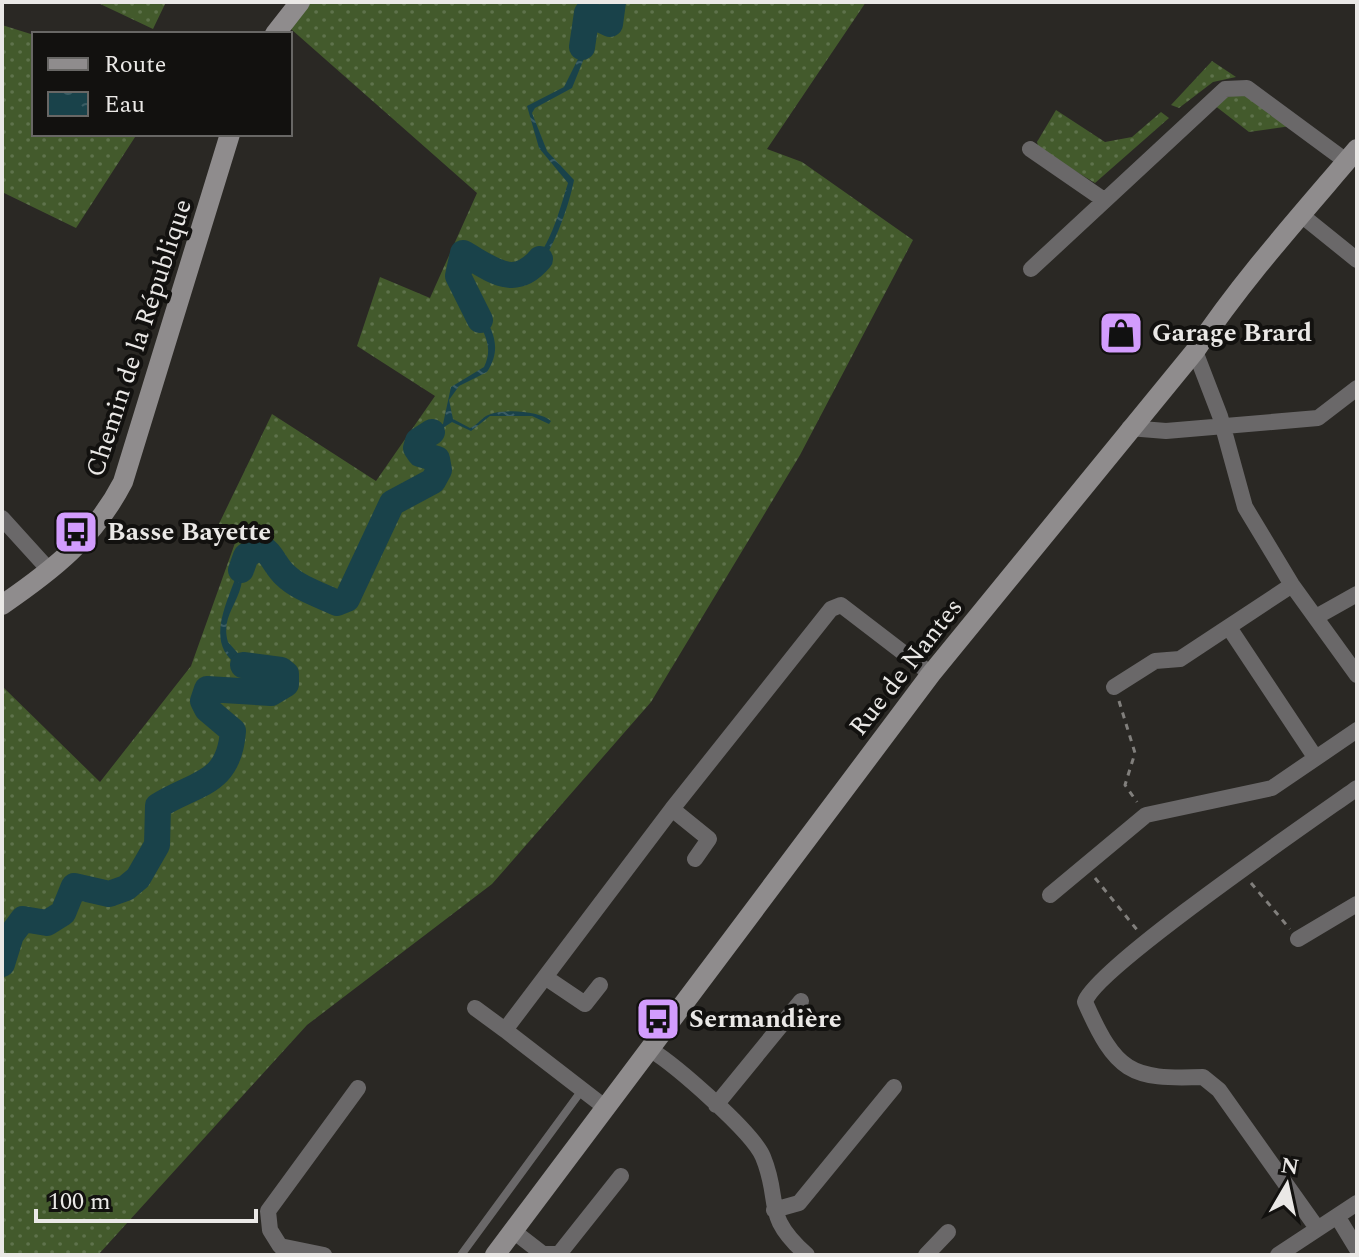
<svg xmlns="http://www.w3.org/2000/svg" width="1359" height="1257" font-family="Spectral,serif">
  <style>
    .grass { fill: url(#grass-dots) }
    .water { fill: url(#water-ripples) }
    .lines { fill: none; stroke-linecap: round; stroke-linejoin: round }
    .river { stroke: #19424a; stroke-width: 26 }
    .path { stroke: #817f7c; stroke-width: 3; stroke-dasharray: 6 6; stroke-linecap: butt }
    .lane { stroke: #6a6869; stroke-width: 8 }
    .street { stroke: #6a6869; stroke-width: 16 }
    .secondary { stroke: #8f8c8d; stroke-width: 20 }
    .labels { text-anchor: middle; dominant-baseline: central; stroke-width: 8; stroke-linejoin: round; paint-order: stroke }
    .poi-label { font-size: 26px; font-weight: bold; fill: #eae8e6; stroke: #12110f; text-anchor: start }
    .street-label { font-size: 26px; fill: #eae8e6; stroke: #12110f }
  </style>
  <defs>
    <pattern id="grass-dots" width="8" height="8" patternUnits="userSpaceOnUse" patternTransform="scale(2)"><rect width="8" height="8" fill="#435a2c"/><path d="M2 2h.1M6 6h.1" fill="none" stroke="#5e724b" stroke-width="1.8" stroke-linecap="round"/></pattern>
    <pattern id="water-ripples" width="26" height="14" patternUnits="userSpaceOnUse" patternTransform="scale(2)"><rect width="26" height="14" fill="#19424a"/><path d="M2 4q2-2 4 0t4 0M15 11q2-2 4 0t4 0" fill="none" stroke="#3b5d64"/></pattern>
  </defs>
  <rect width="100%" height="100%" fill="#2a2824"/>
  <!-- grass -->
  <path class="grass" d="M96,2h70l-13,27z
    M303,2h563l-99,147 35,13 111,78 -113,215 -149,247 -159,182 -185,141 -209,230h-96v-569l98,96 91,-116 44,-123 -19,-13 56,-116 104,67 59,-85 -78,-50 23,-69 50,21 47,-105 -194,-171z
    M2,25l32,10v99h103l-61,94 -74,-36z
    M1212,61l24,16 -23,5 -34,26 -8,-3z
    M1241,95l8,2 42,29 -42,6 -35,-27 11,-8z
    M1056,110l49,32 27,-5 29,-25 8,6 -74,65 -56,-34 -2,-7z"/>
  <!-- water -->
  <path class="water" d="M609,2h5l-1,32 -30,-10 2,32 -13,32 -37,20 -3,5 15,38 27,29c-5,27 -31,109 -66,107 -16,-1 -31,-15 -43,-24l-7,21c21,27 52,53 29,88l-28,14 -10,14 4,19 17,9c7,-3 10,-8 16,-12 14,-8 53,-6 65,5l-2,3 -17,-8h-42l-19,15 -19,-9 -34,22 1,7 21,4 3,17 -20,22 -33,12 -41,99 -15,6 -59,-28 -15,-29 -10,1c-8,10 -6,18 -9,31 -5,20 -20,33 -13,56l21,24c18,-1 36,-13 49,3v14c-15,16 -39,24 -62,17 -11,-3 -20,-9 -32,-6l-2,14 34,14 -13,52 -14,7 -14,16 -40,15 10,25c-10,29 -22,56 -51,69l-42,-15 -6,28 -27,13 -17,-9 -14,22 -6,25v-25l19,-28 21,8 19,-14 8,-27c13,4 22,12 36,11 25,-1 44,-31 49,-53 2,-9 -2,-21 -4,-31l7,-8 37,-14 26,-20 9,-40 -32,-27 8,-16c25,6 59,20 79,-3l-2,-13c-13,0 -30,3 -42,-4 -34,-19 -16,-57 -6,-84 7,-17 5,-32 27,-36l23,34 48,24 12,-4 7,-9 37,-87 34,-17 13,-13 -2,-17 -18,-2 -5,-12 33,-19 8,-37 33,-20c16,-32 -19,-55 -29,-82 -4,-10 1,-23 4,-33l46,27c41,-8 52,-62 63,-96l-29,-35 -12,-42 37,-19 14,-28 4,-47 24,14z"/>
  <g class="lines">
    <!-- river -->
    <path class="river" d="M582,47l5,-34 23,11 3,-22
      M480,320l-22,-44 5,-23c29,16 51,37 77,6
      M241,570l5,-14 14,-10c12,7 15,20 25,29 13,13 35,20 52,28l10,-4 45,-96 41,-22 6,-11 -2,-11 -17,-5 -4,-6 2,-7 14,-9
      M2,964l9,-29 12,-16 24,4 16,-10 11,-27 35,8 17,-6 12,-10 19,-33 1,-39c37,-24 71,-20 75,-75l-26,-22 -4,-8 4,-12 64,4 15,-9v-10l-5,-4 -38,-5"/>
    <!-- path -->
    <path class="path" d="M1119,701l16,52 -10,32 12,17
      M1095,878l43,53
      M1251,883l39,46"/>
    <!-- lane -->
    <path class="lane" d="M461,1255l121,-165"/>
    <!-- street -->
    <path class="street" d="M1030,149l74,51
      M1300,214l57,46
      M1031,269l194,-180 22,-1 99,73
      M1195,351l25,65 25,91 47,78 65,90
      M1129,428l37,3 152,-13 39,-30
      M2,518l48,53
      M1316,617l41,-23
      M1230,629l85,128
      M1114,687l41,-26 25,-2 112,-74
      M672,809l37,30 -14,20
      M1050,895l96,-80 126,-27 85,-58
      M1298,939l59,-35
      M545,977l40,27 15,-19
      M475,1008l30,22
      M651,1050c24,15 102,82 112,107 19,46 -2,57 44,98
      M716,1105l85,-104
      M606,1108l-101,-78 167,-221 159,-200 10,-4 90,69
      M774,1210l25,-7 95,-116
      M1337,1216l20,33
      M1317,1228l-98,-138 -16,-13c-73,3 -87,-5 -118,-75 9,-33 230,-184 272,-214
      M512,1230l31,24h16l62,-78
      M324,1255l-44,-9 -10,-16 -2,-19 90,-123
      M926,1255l22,-23
      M1278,1255l79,-52"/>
    <!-- secondary -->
    <path class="secondary" d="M275,34l25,-32
      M2,605c51,-35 92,-67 121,-123l107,-348
      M495,1255l436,-581 264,-323c48,-72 106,-136 162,-202"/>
  </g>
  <!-- icons -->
  <defs>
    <g id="shop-square" transform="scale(2.3)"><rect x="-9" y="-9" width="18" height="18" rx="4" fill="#d29cfd" stroke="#12110f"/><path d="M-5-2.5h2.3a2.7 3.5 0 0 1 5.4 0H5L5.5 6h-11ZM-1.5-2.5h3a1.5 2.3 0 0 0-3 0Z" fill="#111"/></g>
    <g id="bus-square" transform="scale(2.3)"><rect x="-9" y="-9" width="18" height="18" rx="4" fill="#d29cfd" stroke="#12110f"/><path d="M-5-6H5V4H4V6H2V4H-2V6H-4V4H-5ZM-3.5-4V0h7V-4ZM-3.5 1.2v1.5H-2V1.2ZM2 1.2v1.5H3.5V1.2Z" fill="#111"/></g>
  </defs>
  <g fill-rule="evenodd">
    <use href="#shop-square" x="1121" y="333"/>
    <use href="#bus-square" x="76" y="532"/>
    <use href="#bus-square" x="658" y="1019"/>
  </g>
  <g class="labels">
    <!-- poi labels -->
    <g class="poi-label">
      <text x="1152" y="333">Garage Brard</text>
      <text x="107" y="532">Basse Bayette</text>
      <text x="689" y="1019">Sermandière</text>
    </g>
    <!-- street labels -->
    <g class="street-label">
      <text transform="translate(139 338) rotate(-72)">Chemin de la République</text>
      <text transform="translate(906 667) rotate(-52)">Rue de Nantes</text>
    </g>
  </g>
  <!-- border -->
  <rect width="1359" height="1257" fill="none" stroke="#eae8e6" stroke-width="8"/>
  <!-- legend -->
  <rect x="32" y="32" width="260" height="104" fill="#12110f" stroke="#686765" stroke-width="2"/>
  <rect x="48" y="58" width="40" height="12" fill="#8f8c8d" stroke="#686765" stroke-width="2"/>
  <text x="104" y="72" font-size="24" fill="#eae8e6">Route</text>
  <rect x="48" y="92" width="40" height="24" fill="url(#water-ripples)" stroke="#686765" stroke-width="2"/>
  <text x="104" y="112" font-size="24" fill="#eae8e6">Eau</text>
  <!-- north arrow -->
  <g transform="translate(1287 1185) rotate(9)" stroke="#12110f" stroke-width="6" paint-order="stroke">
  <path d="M0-6L14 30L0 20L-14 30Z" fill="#eae8e6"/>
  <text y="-12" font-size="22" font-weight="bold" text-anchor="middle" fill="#eae8e6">N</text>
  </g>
  <!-- scale -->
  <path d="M36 1209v12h220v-12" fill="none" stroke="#eae8e6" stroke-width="4"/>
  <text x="48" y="1209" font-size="24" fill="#eae8e6" stroke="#12110f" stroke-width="6" paint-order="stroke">100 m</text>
</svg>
